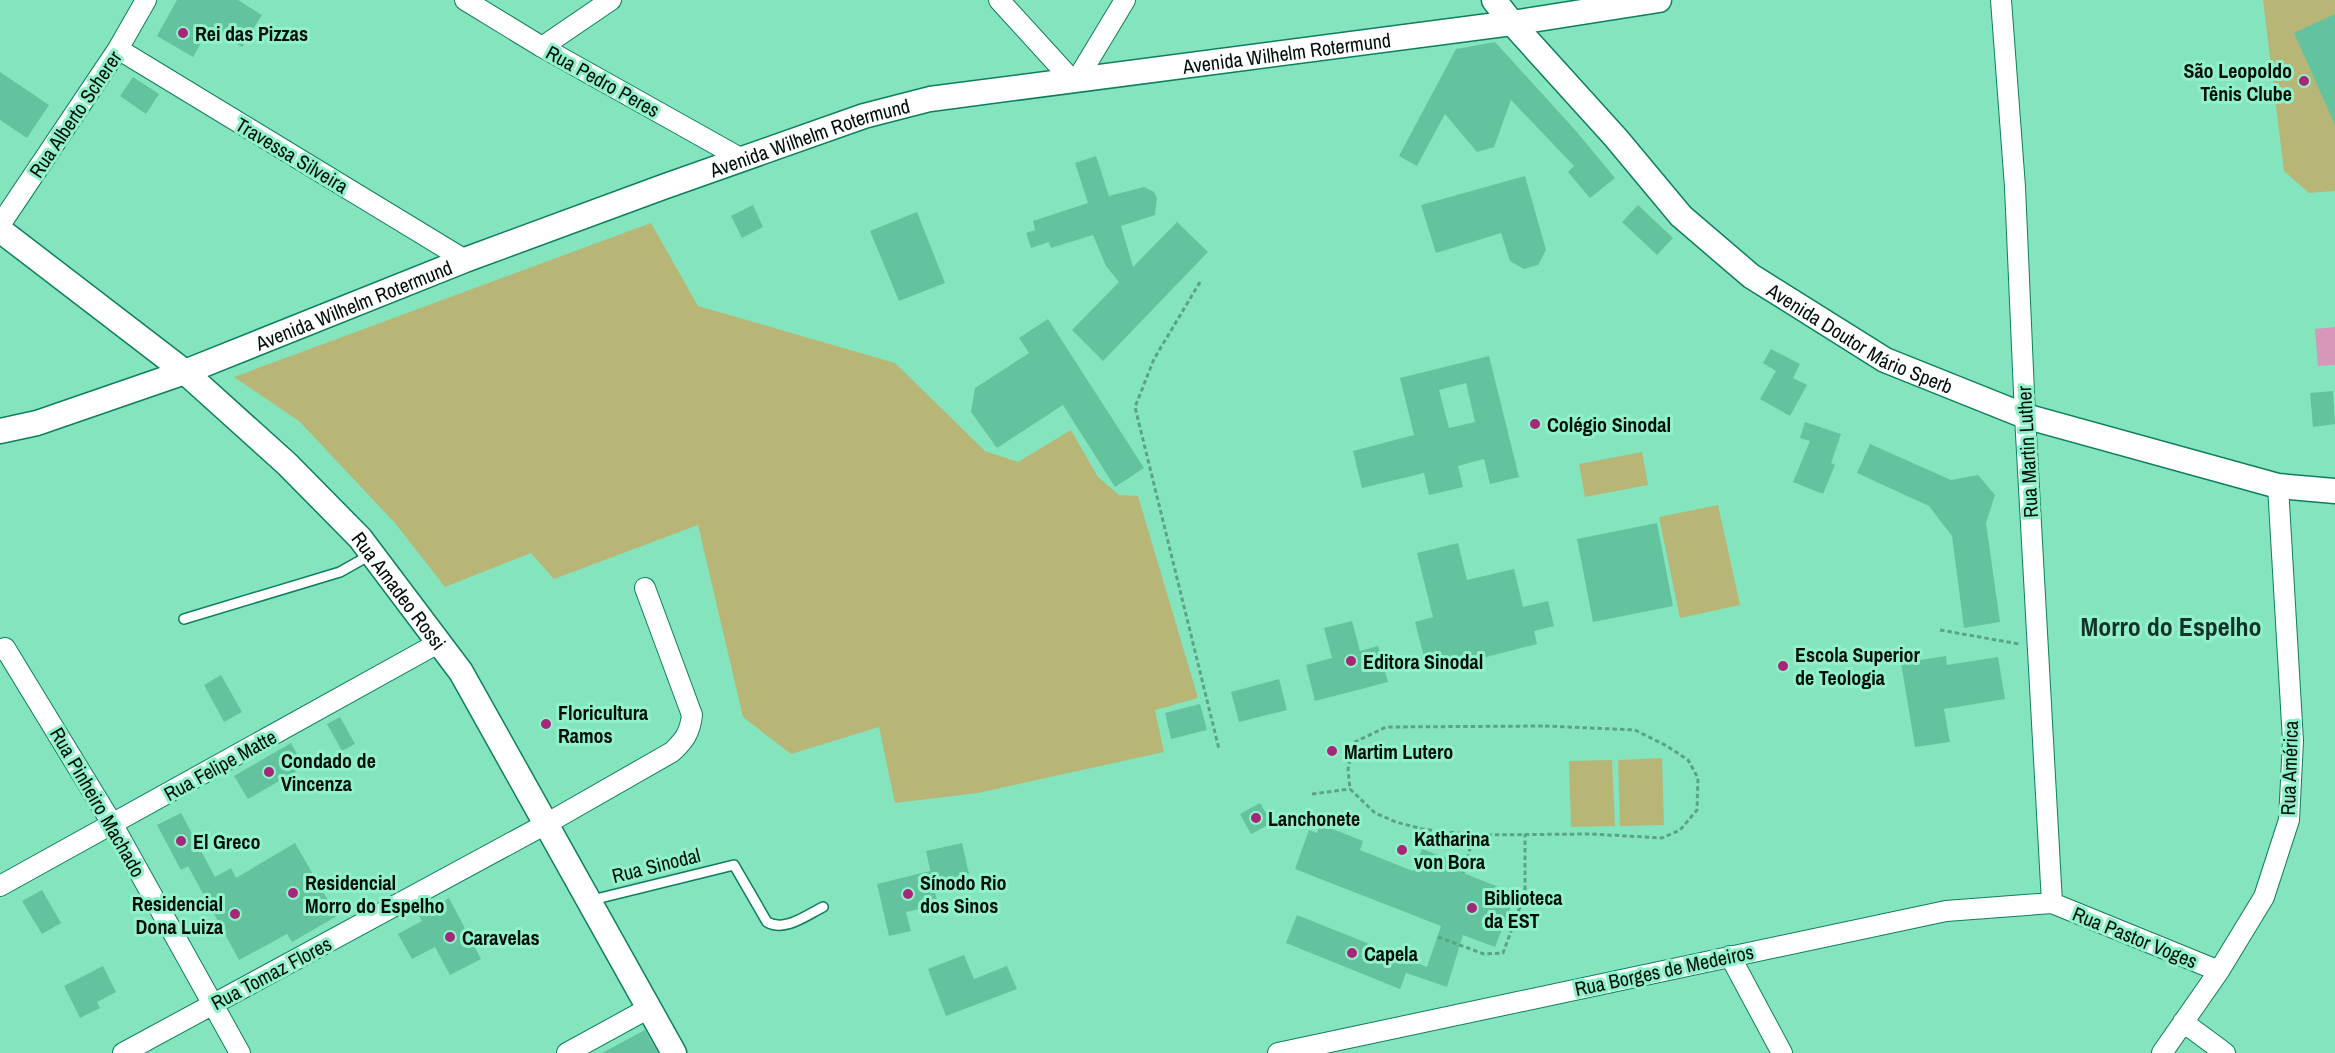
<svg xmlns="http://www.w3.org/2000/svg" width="2335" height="1053" font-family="'Archivo Narrow',sans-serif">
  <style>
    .green { fill: #b8b677 }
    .water { fill: #d896b9 }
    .building { fill: #63c39e; fill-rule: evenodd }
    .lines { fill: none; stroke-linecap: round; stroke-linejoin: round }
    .service-casing { stroke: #0d7f5e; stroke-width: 12 }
    .minor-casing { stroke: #0d7f5e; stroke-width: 22 }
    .tertiary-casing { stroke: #0d7f5e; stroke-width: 27 }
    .path { stroke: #5ba386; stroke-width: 3; stroke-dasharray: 4.5 3; stroke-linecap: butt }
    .service { stroke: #fff; stroke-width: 9 }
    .minor { stroke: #fff; stroke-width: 20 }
    .tertiary { stroke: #fff; stroke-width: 24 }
    .poi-dot { fill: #a62778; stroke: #91f1cb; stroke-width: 2 }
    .labels { text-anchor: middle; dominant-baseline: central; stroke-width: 6; stroke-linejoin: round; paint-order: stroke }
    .poi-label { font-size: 20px; font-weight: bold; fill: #001009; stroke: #91f1cb; text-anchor: start }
    .street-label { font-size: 20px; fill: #001009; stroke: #91f1cb }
    .district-label { font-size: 26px; font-weight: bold; fill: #143227; stroke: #91f1cb }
  </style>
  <rect width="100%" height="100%" fill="#84e4be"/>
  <!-- green -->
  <path class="green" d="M2263,0h72v191l-26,2 -25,-22z
    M651,223l47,83 197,57 90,88 33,11 53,-32 27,47 21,18 19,1 60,202 -43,12 9,42 -186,41 -83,10 -16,-76 -88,27 -48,-37 -45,-192 -144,54 -23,-26 -86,34 -50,-64 -96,-102 -65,-44z
    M1642,452l6,33 -63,12 -6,-33z
    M1718,505l22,100 -60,13 -21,-101z
    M1662,758l2,67 -44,1 -2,-66z
    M1612,760l3,66 -44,1 -2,-66z"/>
  <!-- water -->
  <path class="water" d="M2335,327v38l-17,1 -3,-37z"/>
  <!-- building -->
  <path class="building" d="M177,0h61l24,15 -20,32 -32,-20 -17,30 -36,-21z
    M2335,14v111l-41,-92z
    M1495,42l81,89 39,47 -25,20 -22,-26 6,-6 -63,-66 -17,47 -17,5 -32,-38 -28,52 -18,-10 57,-107z
    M0,72l49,33 -22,33 -27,-18z
    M133,77l26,17 -13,20 -26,-18z
    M1096,156l13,40 35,-9 10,5 3,6 -2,17 -34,11 12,41 44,-45 31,30 -105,109 -31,-31 47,-48 -13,-16 -13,-31 -42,13 -2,-6 -18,6 -5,-15 9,-3 -2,-9 55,-18 -13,-40z
    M1525,176l21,74 -8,15 -14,4 -14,-8 -9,-28 -65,20 -15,-48z
    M753,205l10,22 -21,11 -11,-22z
    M1638,205l35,33 -16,17 -35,-33z
    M917,212l28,71 -46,18 -29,-70z
    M1048,319l96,149 -29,19 -52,-82 -66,43 -26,-36 4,-24 54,-35 -10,-15z
    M1771,349l29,15 -7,14 14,7 -17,31 -30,-17 16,-28 -13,-8z
    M1489,356l30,121 -29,7 -6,-25 -26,7 5,21 -34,8 -5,-22 -62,15 -9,-37 61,-16 -14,-57zM1466,383l9,39 -26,6 -10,-38z
    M2333,391l2,33 -22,3 -3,-34z
    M1805,422l36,12 -10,29 4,2 -12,29 -30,-12 17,-41 -10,-3z
    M1870,444l81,36 27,-5 17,20 -9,28 14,99 -36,6 -12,-92 -23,-30 -72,-33z
    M1657,523l16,83 -80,16 -16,-83z
    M1458,543l9,37 47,-11 9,38 25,-6 6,25 -20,5 3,13 -109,28 -13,-50 18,-5 -16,-64z
    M1352,621l8,30 18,-5 10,36 -73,19 -9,-36 26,-7 -8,-30z
    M1946,656l1,9 51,-8 7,42 -61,10 6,33 -35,5 -14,-84z
    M221,675l21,37 -18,10 -20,-37z
    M1279,679l8,31 -48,12 -8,-30z
    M1200,704l7,26 -36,9 -6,-26z
    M340,717l15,27 -13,7 -15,-27z
    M291,743l13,24 -56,32 -14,-23z
    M1260,803l12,20 -21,11 -11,-20z
    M181,813l34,64 16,-9 5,10 59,-35 42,73 -45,26 -5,-8 -48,26 -51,-94 -7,4 -24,-45z
    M1320,824l43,17 -3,9 53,21 9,-22 27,10 -3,7 70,28 -21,53 -32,-12 -16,52 -41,-14 -6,16 -114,-46 11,-28 130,52 14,-41 -146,-57 14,-39 8,3z
    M962,843l7,31 -36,9 -7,-32z
    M930,871l8,34 -32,7 5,19 -22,5 -12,-52z
    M42,890l19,33 -19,11 -20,-33z
    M449,898l32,61 -31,16 -15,-28 -23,12 -14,-25 24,-13 -4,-6z
    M964,955l10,24 33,-13 10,23 -71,27 -18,-47z
    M103,966l13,26 -19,10 3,6 -20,10 -16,-32z
    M645,1030l13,23h-56z"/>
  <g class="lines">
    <!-- service casing -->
    <g class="service-casing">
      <path id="service" d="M184,619l156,-47 32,-18
        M592,900l142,-35 33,57c18,10 38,-6 56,-15"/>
    </g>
    <!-- minor casing -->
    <g class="minor-casing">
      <path id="minor" d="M465,0l77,47 200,112
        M999,0l72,79
        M2001,0l14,187 10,229 27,487
        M542,47l69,-47
        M118,49l347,211
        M1078,78l47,-78
        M0,225l118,-176 28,-49
        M0,650l5,-2 108,177 127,228
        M0,886l440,-244
        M1730,956l52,97
        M2183,1022l42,31
        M123,1053l423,-229 126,-72c13,-12 18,-20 20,-37l-47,-127
        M567,1053l82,-45
        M1278,1053l668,-142 106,-8 167,68
        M2162,1053l57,-82 45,-74 25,-77 4,-79 -15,-255"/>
    </g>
    <!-- tertiary casing -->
    <g class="tertiary-casing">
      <g id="tertiary">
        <path id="s1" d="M1494,0l18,23 104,115 65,78 70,60 134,84 140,56 253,70 57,5"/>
        <path id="s2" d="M0,230l185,142 102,92 73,74 101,134 213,381"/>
        <path id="s3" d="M0,431l37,-8 148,-51 280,-112 198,-73 201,-71 66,-17 582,-76 147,-23"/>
      </g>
    </g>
    <!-- path -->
    <path class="path" d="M1200,282l-46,77 -19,48 84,342
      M1940,630l79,14
      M1545,726l90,4 32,16 21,14 10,18 -1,32 -17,20 -18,8 -71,-4 -117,1 -52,-6 -26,-7 -21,-9 -25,-24 -2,-20 5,-26 33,-16z
      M1312,794l38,-5
      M1463,873l11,-38
      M1438,937l46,17 19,-1 22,-60v-59"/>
    <!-- service -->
    <use href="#service" class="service"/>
    <!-- minor -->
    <use href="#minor" class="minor"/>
    <!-- tertiary -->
    <use href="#tertiary" class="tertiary"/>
  </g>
  <!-- markers -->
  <g class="poi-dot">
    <circle cx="183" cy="33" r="6"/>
    <circle cx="2304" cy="81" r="6"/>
    <circle cx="1535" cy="424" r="6"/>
    <circle cx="1351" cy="661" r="6"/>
    <circle cx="1783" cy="666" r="6"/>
    <circle cx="546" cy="724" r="6"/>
    <circle cx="1332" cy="751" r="6"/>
    <circle cx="269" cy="772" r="6"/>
    <circle cx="1256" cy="818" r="6"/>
    <circle cx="181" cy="841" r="6"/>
    <circle cx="1402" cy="850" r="6"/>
    <circle cx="293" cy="893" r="6"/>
    <circle cx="908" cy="894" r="6"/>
    <circle cx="1472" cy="908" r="6"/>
    <circle cx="235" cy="914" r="6"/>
    <circle cx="450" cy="937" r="6"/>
    <circle cx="1352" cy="953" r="6"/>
  </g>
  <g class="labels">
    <!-- poi labels -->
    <g class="poi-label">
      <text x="195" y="33">Rei das Pizzas</text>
      <text x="2292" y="70" text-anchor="end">São Leopoldo<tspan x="2292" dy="23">Tênis Clube</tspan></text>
      <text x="1547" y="424">Colégio Sinodal</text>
      <text x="1795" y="654">Escola Superior<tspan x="1795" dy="23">de Teologia</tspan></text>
      <text x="1363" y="661">Editora Sinodal</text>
      <text x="558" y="712">Floricultura<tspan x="558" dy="23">Ramos</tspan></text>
      <text x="1344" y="751">Martim Lutero</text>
      <text x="281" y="760">Condado de<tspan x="281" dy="23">Vincenza</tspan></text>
      <text x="1268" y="818">Lanchonete</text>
      <text x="1414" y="838">Katharina<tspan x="1414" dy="23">von Bora</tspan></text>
      <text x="193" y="841">El Greco</text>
      <text x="305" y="882">Residencial<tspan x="305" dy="23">Morro do Espelho</tspan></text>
      <text x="920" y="882">Sínodo Rio<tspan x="920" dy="23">dos Sinos</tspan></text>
      <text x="1484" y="897">Biblioteca<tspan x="1484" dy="23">da EST</tspan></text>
      <text x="223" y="903" text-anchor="end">Residencial<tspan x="223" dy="23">Dona Luiza</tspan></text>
      <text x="462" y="937">Caravelas</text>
      <text x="1364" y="953">Capela</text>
    </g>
    <!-- street labels -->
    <g class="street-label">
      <text stroke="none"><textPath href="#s3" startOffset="1348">Avenida Wilhelm Rotermund</textPath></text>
      <text transform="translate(603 81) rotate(29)">Rua Pedro Peres</text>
      <text transform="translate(75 114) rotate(-56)">Rua Alberto Scherer</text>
      <text stroke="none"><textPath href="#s3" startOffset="862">Avenida Wilhelm Rotermund</textPath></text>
      <text transform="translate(292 155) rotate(31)">Travessa Silveira</text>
      <text stroke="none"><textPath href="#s3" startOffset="376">Avenida Wilhelm Rotermund</textPath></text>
      <text stroke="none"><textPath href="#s1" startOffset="504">Avenida Doutor Mário Sperb</textPath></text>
      <text transform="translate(2027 452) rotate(-93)">Rua Martin Luther</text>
      <text stroke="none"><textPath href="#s2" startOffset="540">Rua Amadeo Rossi</textPath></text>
      <text transform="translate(220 765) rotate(-29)">Rua Felipe Matte</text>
      <text transform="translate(2289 768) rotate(-88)">Rua América</text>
      <text transform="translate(98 802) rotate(60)">Rua Pinheiro Machado</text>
      <text transform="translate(656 865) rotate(-14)">Rua Sinodal</text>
      <text transform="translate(2135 937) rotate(22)">Rua Pastor Voges</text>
      <text transform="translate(1664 970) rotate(-12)">Rua Borges de Medeiros</text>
      <text transform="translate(271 973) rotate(-28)">Rua Tomaz Flores</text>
    </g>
    <!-- district labels -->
    <g class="district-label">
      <text x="2171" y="626">Morro do Espelho</text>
    </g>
  </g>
</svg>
